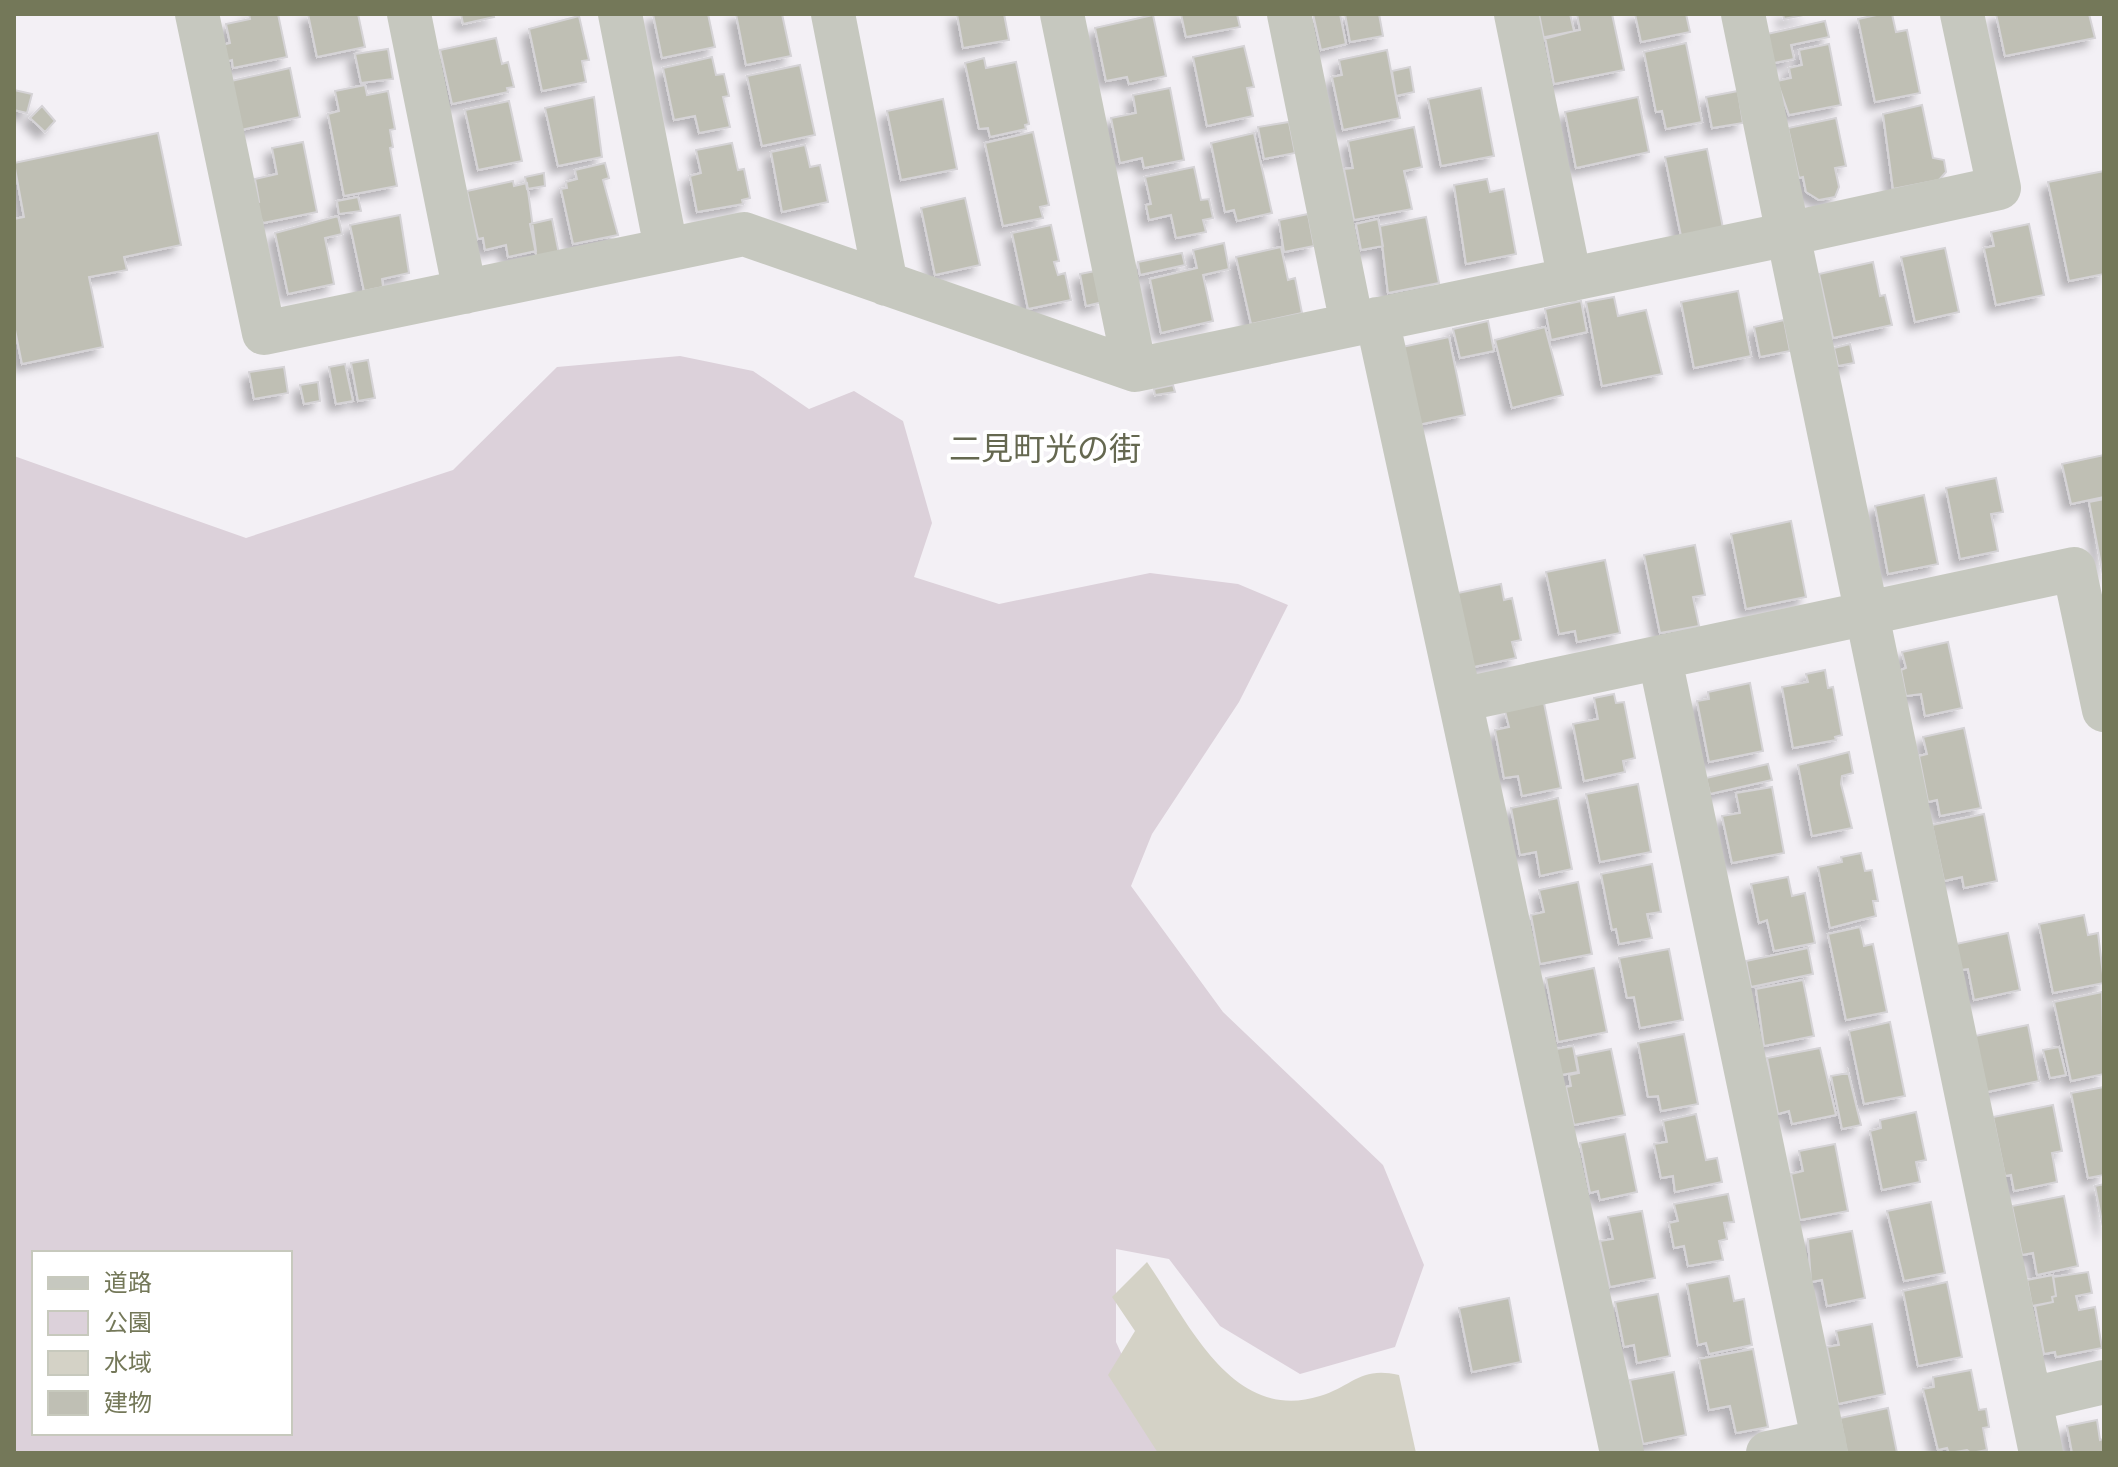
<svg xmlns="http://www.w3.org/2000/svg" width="2118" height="1467" font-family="Commissioner,'Noto Sans JP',sans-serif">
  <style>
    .green { fill: #dcd1da; fill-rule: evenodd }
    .water { fill: #d4d2c6 }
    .building { fill: #bfbfb4; stroke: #d5d3d6; stroke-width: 2; filter: url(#shadow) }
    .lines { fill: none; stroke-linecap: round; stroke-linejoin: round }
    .minor { stroke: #c6c8bf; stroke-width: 44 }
    .labels { text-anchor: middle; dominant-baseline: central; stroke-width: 8; stroke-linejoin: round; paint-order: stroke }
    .quarter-label { font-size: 32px; fill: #656850; stroke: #fff }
  </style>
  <defs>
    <filter id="shadow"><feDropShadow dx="-7" dy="7" stdDeviation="4" flood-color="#0004"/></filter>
  </defs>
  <rect width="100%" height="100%" fill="#f3f0f5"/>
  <!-- green -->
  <path class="green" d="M680,356l73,15 56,38 45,-18 49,30 29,102 -18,54 85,27 151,-31 88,11 50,21 -49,97 -87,132 -21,52 92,126 160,153 41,100 -29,82 -95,27 -80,-48 -51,-67 -53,-10v93l51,111h-1153v-997l232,82 207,-68 104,-103zM34,1253h256v180h-256z"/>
  <!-- water -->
  <path class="water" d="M1147,1262c41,59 85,162 173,134 33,-10 40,-30 79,-21l17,78h-258l-50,-78 27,-44 -23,-34z"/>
  <!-- building -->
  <path class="building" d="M249,14h29l9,43 -54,11 -1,-8 -7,2 -3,-17 8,-2 -4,-19 24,-5z
    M308,14h50l7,33 -48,10z
    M461,14h32l1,3 -31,7z
    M653,14h55l7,33 -53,11z
    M736,14h46l9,42 -45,9z
    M957,14h47l5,26 -46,8z
    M1181,14h56l3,13 -54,10z
    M1313,14h27l6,30 -25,6z
    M1345,14h34l4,22 -33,6z
    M1539,14h31l4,17 -30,8z
    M1577,14h35l12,56 -70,14 -9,-47 35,-7z
    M1635,14h51l4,18 -49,10z
    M1783,14h25l-24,5z
    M1881,14h11l4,18 11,-2 13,63 -45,9 -17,-83z
    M1996,14h93l6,24 -90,18z
    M1153,15l13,61 -37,8 -2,-7 -21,4 -11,-53z
    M579,16l10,44 -7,1 4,21 -44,9 -13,-62z
    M1825,21l4,16 -38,8 3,14 -20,4 -7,-29z
    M496,38l6,26 6,-2 6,25 -7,1 1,4 -56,12 -12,-54z
    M1686,43l16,79 -36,7 -4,-18 -6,1 -12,-60z
    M1829,44l12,61 -52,10 -12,-34 14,-3 -2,-10 13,-3 -3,-15z
    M1244,46l10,41 -7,1 6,28 -46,10 -14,-69z
    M388,49l5,30 -32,4 -6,-29z
    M1387,50l13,68 -57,12 -11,-53 10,-2 -3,-15z
    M712,57l4,18 8,-1 5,22 -6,1 7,30 -31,6 -4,-17 -21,4 -11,-52z
    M984,58l2,10 30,-6 13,62 -4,1 1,4 -36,8 -2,-9 -9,1 -14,-66z
    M800,65l15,70 -53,11 -15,-70z
    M1410,67l4,25 -18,4 -4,-25z
    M290,68l10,49 -59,13 -10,-49z
    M365,85l2,10 21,-4 7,38 -5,1 3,17 -3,1 7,38 -53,10 -16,-82 11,-3 -4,-20z
    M1170,88l14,72 -40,8 -2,-10 -22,5 -9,-45 25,-5 -3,-18z
    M1481,88l13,68 -53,10 -13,-67z
    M14,90l18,4 -5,19 -13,-3z
    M1738,91l5,32 -31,5 -6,-31z
    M594,97l8,60 -44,9 -13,-58z
    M1638,97l11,55 -73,16 -11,-56z
    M943,99l14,70 -56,11 -14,-69z
    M509,101l13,60 -44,9 -13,-60z
    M1922,105l11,53 11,2 2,12 -7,8 -46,9 -10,-75z
    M42,106l13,15 -10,11 -15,-14z
    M1836,118l10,48 -11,2 4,19 -4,10 -16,3 -13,-8 -3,-15 -4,1 -11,-50z
    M1289,122l6,31 -31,6 -6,-32z
    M1414,127l8,40 -18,4 8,38 -58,11 -10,-51 9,-1 -5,-27z
    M1033,132l16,73 -9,2 3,11 -40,8 -18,-83z
    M158,133l23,112 -57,12 3,13 -38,7 14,70 -81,17 -8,-39v-106l10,-2 -10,-54z
    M1254,133l18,80 -35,8 -3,-11 -9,2 -14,-69z
    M303,142l14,70 -54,11 -10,-20 6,-1 -4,-23 22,-5 -5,-26z
    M732,143l6,27 6,-1 6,29 -8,2 1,4 -46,8 -7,-36 11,-3 -5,-23z
    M805,145l5,22 10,-2 8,37 -46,10 -11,-60z
    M1707,149l16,79 -42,8 -16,-79z
    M605,163l4,15 -6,2 15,55 -45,9 -12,-55 6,-1 -1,-6 11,-3 -2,-9z
    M1194,167l7,33 8,-1 4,19 -10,2 3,12 -30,6 -5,-23 -22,5 -3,-15 5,-1 -6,-27z
    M2104,171v103l-35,7 -21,-99z
    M544,173l1,13 -18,3 -2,-12z
    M1487,179l3,13 14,-3 12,65 -50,10 -12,-79z
    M513,181l1,5 13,-3 9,68 -28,6 -2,-12 -21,5 -2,-12 -5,1 -11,-48z
    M358,197l3,14 -22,3 -2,-13z
    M965,198l15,67 -45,10 -14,-67z
    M1308,214l6,32 -30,6 -5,-32z
    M400,215l9,58 -27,6 1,8 -19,4 -14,-66z
    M338,216l4,18 -17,4 9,46 -46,10 -13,-61z
    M1426,217l13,66 -51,10 -8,-67z
    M552,219l7,35 -22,5 -7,-35z
    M1378,219l5,27 -22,4 -5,-26z
    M2029,224l15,71 -48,10 -12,-57 10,-2 -3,-14z
    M1051,225l8,36 -5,1 4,13 7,-2 6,27 -43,9 -16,-76z
    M1224,243l5,26 -26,6 10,46 -52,12 -11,-54 47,-11 -4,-18z
    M1281,247l7,33 7,-2 7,35 -51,11 -15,-67z
    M1945,248l14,64 -44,10 -14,-65z
    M1182,253l3,12 -45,10 -2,-13z
    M1873,262l7,34 5,-1 7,30 -59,13 -14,-64z
    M1095,271l8,31 -17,4 -6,-32z
    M1738,291l13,65 -57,12 -13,-66z
    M1614,297l4,19 28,-6 16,64 -60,12 -16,-84z
    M1581,301l6,31 -36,8 -6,-31z
    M1784,320l6,31 -30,6 -6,-30z
    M1488,321l6,30 -34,7 -7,-29z
    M1545,327l18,68 -51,13 -17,-68z
    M1449,337l16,78 -47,10 -16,-78z
    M1850,344l4,19 -16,3 -4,-18z
    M368,360l7,38 -17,3 -7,-38z
    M345,364l8,37 -17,3 -7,-37z
    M284,367l4,26 -34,6 -5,-27z
    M318,382l2,19 -16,3 -4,-19z
    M1173,385l2,7 -20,3 -1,-6z
    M2104,455v42l-33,7 -9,-40z
    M1996,478l7,34 -12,2 7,37 -38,8 -14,-71z
    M1924,495l14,69 -50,10 -13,-68z
    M2104,499v76h-1l-14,-73z
    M1791,521l15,76 -60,12 -15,-75z
    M1695,545l10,50 -12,2 6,29 -39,7 -16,-78z
    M1605,560l15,73 -43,9 -2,-11 -16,3 -13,-62z
    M1501,584l3,16 8,-2 9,42 -9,2 4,16 -47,10 -16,-74z
    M1948,642l14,66 -37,8 -4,-22 -15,2 -5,-26 5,-2 -4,-16z
    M1825,670l3,18 5,-1 9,48 -7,2 1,3 -43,8 -11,-61 26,-5 -2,-8z
    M1750,683l13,68 -54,11 -12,-61 12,-2 -1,-7z
    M1614,694l2,9 8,-1 11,56 -12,3 2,11 -41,9 -11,-57 25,-5 -4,-21z
    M1544,703l17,85 -39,8 -4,-20 -14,2 -9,-48 14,-3 -4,-16z
    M1964,728l17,80 -41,8 -3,-16 -9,2 -9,-46 8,-2 -4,-17z
    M1849,752l4,21 -11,3 -1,8 11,44 -40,8 -14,-71z
    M1768,764l4,16 -62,14 -4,-16z
    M1638,784l13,68 -51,10 -14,-68z
    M1772,787l12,66 -52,10 -10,-47 18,-3 -4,-20z
    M1558,798l14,71 -32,7 -4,-24 -16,3 -9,-47z
    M1984,814l13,67 -33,7 -2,-11 -18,4 -12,-56z
    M1861,853l4,18 7,-1 6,31h-5l3,15 -46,12 -12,-61 24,-5 -1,-5z
    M1652,864l9,48 -14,2 5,24 -33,6 -3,-15 -4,1 -11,-56z
    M1788,877l4,19 13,-3 10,50 -41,8 -7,-31 -8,3 -8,-39z
    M1578,882l14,72 -52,10 -9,-49 13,-3 -5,-22z
    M2084,915l4,20 10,-2 6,50 -51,10 -14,-69z
    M1860,927l4,19 9,-2 14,68 -41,8 -18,-86z
    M2008,933l12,57 -46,10 -6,-31 -7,1 -5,-26z
    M1808,948l5,26 -62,13 -5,-26z
    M1669,949l14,71 -43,8 -6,-31 -7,1 -8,-40z
    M1594,968l13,64 -49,10 -12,-64z
    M1803,980l11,56 -50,10 -8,-57z
    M2102,992l2,82 -33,7 -17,-79z
    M1890,1022l15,74 -41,8 -15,-73z
    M2028,1025l11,56 -52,11 -12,-56z
    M1684,1034l14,70 -37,7 -3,-15 -10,1 -10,-54z
    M1573,1046l5,26 -17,3 -5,-26z
    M2059,1047l7,28 -16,3 -7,-28z
    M1820,1048l16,67 -44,9 -3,-13 -11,3 -11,-56z
    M1611,1049l14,66 -51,10 -8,-38 5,-1 -2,-11 10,-2 -3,-17z
    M1847,1068l14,57 -19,4 -11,-53 17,-3z
    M2104,1087v88l-16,3 -17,-85z
    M2053,1105l9,46 -10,2 5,29 -43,9 -3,-16 -6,1 -12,-59z
    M1916,1112l10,48 -10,2 4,20 -38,8 -12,-59 11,-3 -1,-8z
    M1696,1114l10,46 11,-2 5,24 -47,10 -2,-16 -12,2 -7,-34 13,-2 -4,-21z
    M1625,1134l12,58 -37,8 -2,-9 -8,2 -10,-50z
    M1835,1144l13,67 -48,9 -9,-46 12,-3 -4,-20z
    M2104,1184v48l-9,-46z
    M1728,1194l6,28 -10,1 3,16 -8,2 4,19 -35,6 -4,-20 -10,2 -5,-25 9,-2 -4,-17z
    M2064,1196l14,70 -41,9 -4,-22 -11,2 -10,-49z
    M1931,1202l14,71 -41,8 -17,-70z
    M1642,1211l13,67 -45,9 -10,-46 13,-2 -5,-22z
    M1852,1231l13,67 -38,8 -5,-26 -11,2 -3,-43z
    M2088,1272l4,21 -16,3 3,14 16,-3 7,41 -46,9 -1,-5 -11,2 -9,-48 18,-4 -1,-5 4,-1 -3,-19z
    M2053,1275l3,21 -4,1 1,5 -21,4 -5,-26z
    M1729,1276l5,25 10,-2 8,46 -43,9 -3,-11 -8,2 -11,-61z
    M1947,1282l15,75 -44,9 -15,-75z
    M1658,1294l12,62 -33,7 -3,-18 -10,2 -9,-45z
    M1509,1298l12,64 -49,10 -13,-64z
    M1872,1324l13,70 -47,10 -11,-57 12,-2 -3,-14z
    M1753,1349l15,78 -32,6 -6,-27 -21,4 -10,-51z
    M1971,1370l8,40 7,-1 3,18 -6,1 4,22 -16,3 -4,-3 -18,3 -2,-5 -9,2 -15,-61 11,-2 -1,-10z
    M1674,1372l12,63 -43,9 -13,-64z
    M1888,1408l9,45h-50l-7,-35z
    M2097,1420l3,20 4,-1v14h-32l-5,-27z"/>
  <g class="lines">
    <!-- minor -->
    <path class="minor" d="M197,14l67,319 480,-99 391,136 653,-136 -45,-220
      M409,14l56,278
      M620,14l46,234
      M833,14l53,270
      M1062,14l73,356
      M1289,14l63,310
      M1516,14l54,266
      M1962,14l37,174 -211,46 253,1219
      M1377,319l83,381
      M1660,659l166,794
      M2031,1399l73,-17
      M1622,1453l-162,-753 614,-131 30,141
      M1768,1453l56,-12"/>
  </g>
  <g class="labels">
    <!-- quarter labels -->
    <g class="quarter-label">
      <text x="1045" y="447">二見町光の街</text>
    </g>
  </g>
  <!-- border -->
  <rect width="2118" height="1467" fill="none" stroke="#747859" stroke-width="32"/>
  <!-- legend -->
  <rect x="32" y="1251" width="260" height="184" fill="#ffffff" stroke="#c7c9bd" stroke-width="2"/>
  <rect x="48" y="1277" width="40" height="12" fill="#c6c8bf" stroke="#c7c9bd" stroke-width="2"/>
  <text x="104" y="1291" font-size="24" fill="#747859">道路</text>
  <rect x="48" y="1311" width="40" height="24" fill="#dcd1da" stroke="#c7c9bd" stroke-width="2"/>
  <text x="104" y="1331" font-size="24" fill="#747859">公園</text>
  <rect x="48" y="1351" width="40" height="24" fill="#d4d2c6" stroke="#c7c9bd" stroke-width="2"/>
  <text x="104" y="1371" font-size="24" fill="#747859">水域</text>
  <rect x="48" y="1391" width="40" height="24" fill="#bfbfb4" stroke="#c7c9bd" stroke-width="2"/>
  <text x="104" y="1411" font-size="24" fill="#747859">建物</text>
</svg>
